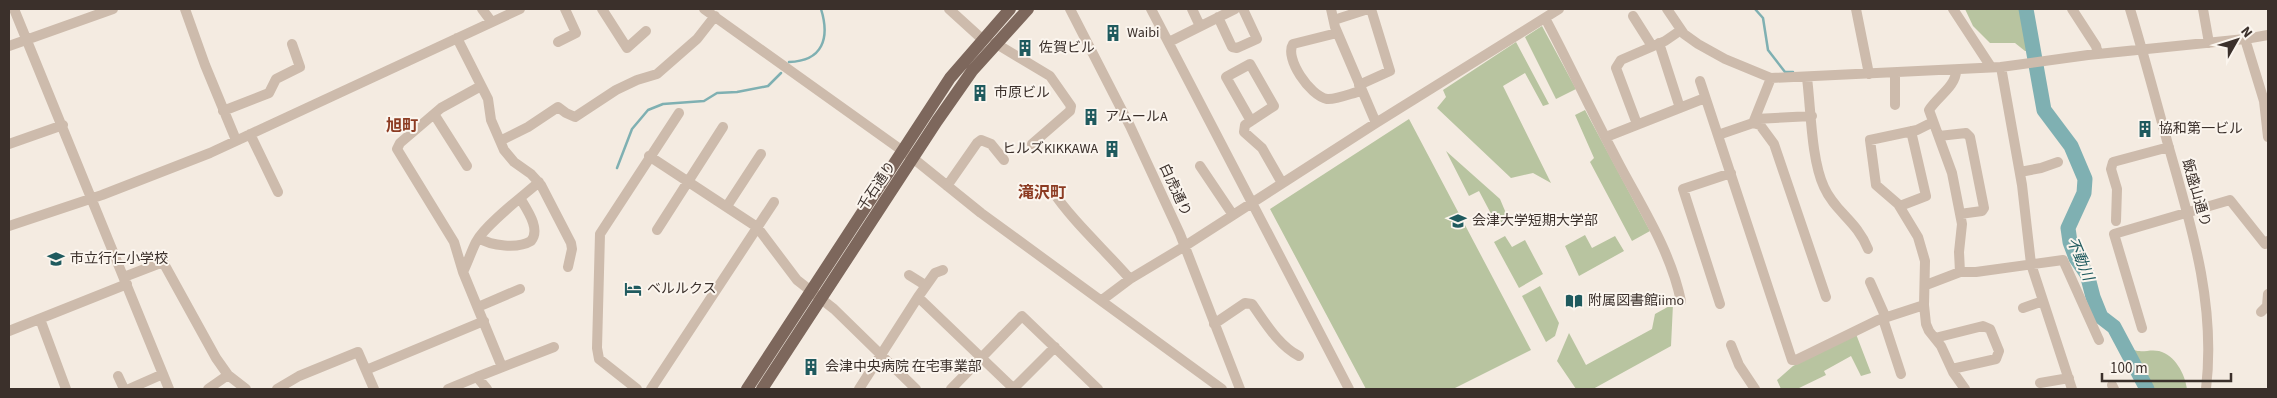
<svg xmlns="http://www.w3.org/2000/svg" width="2277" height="398" font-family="'Source Sans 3','Noto Sans JP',sans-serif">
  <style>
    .green { fill: #b8c4a0 }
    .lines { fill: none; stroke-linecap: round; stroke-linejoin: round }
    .stream { stroke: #7fb0b2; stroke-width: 2.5 }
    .river { stroke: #7fb0b2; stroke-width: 15 }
    .minor { stroke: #cdbbac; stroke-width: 10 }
    .major { stroke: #7d675c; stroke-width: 12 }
    .labels { text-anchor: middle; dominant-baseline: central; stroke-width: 4; stroke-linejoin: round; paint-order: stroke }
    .poi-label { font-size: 14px; fill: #3b302b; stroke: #fbf5ee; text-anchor: start }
    .street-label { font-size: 14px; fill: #3b302b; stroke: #fbf5ee }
    .water-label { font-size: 15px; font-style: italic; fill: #1f5a5e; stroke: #fbf5ee }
    .quarter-label { font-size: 16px; font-weight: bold; fill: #8c3b22; stroke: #fbf5ee }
  </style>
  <rect width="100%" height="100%" fill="#f4ebe1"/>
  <!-- green -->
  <path class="green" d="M1965,9h57l8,38 -2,4h-3l-10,-8h-25l-17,-17z
    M1542,26l34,63 -20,10 -31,-62z
    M1516,42l33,62 -6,2 -18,-33 -22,13 48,97 -18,-10 -22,5 -74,-70 9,-11 -3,-7z
    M1585,110l65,121 -18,10 -42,-79 4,-4 -19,-43z
    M1409,119l122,231 -78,39h-87l-96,-180z
    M1446,151l54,48 8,19 -11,7 -18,-34 -10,5z
    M1585,235l7,13 23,-12 9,15 -45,25 -14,-30z
    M1505,236l7,11 13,-7 18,34 -24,14 -25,-46z
    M1540,286l19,37 -4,13 -9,6 -24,-46z
    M1673,304l-2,42 -78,43h-17l-19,-28 12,-28 17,32 66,-36 3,-15z
    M1856,334l15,39 -10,3 -10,-20 -27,15 2,4 -29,14h-16l-4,-9 16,-14z
    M2134,350c8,3 16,-1 25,1 16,4 26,23 28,38h-34l-22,-38z"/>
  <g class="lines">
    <!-- stream -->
    <path class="stream" d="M1755,9l8,9 5,32 17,22h8
      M789,62c34,-1 41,-24 32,-53
      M617,168l15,-39 16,-19 15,-6 41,-3 13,-8 20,-1 31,-6 13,-13"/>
    <!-- river -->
    <path class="river" d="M2026,9l18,101 27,36 14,33 -1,14 -16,35 2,14 6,16 11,16 6,23 8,20 13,10 33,62"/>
    <!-- minor -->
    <path class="minor" d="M14,9l155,380
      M185,9l20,56 31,75
      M482,9l9,12
      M602,9l25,39 19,-17
      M704,9l210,150 67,54 241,176
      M949,9l33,30
      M1070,9l60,117 50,108 60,155
      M1151,9l198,380
      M1192,9l8,17
      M1331,9l4,18 41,96
      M1667,9l17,25 14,10 27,15 46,19 230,-11 87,-12 157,-16 23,-4
      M1856,9l13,65
      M1953,9l38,58
      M2072,9l24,37 2,8
      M2130,9c14,46 26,92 39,139 23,80 47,157 37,241
      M2203,9l6,34
      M1633,16l19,30
      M1218,17l14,30 5,1 20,-9 -14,-30
      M1545,18c25,47 47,95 72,142 24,46 53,89 64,141
      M1334,20l34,-11
      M1337,33l-44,11c-9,14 17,52 34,55 9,1 25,-6 34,-8
      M457,38l31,61 3,21 13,30 10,12 17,12 10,11 30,58 1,6 -4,18
      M2245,39l19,62 4,36
      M558,42l18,-9 -11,-24
      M1169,42l66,-33
      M995,43l55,33 21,30 -1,5 -38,33
      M1659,43l21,65
      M9,46l104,-37
      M2001,67l21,118 9,79 41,125
      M1956,71c0,15 -19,26 -27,39l23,63 10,51 -3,28 1,20
      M1895,73v32
      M1807,78c4,31 4,81 17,109 11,25 33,34 44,62
      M1700,81l92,279h4l82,-40 46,-15
      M1359,85l31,-14 -19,-62
      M481,86l-40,22 -41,35 -3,6 57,93 9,30 39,95
      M223,111l46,-18 7,-14 24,-12 -8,-23
      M434,114l33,52
      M1755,119l57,-3
      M1251,121l-25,-44 24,-13 24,42 -29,19 -1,7 18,16 20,35
      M1933,122l-16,8 -47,10 6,45 22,19 20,33 7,24 -1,44 2,19 3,7 12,15 12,26 12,17
      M1753,123l7,2 14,19 52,153
      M1637,124l-21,-56 5,-8 44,-19 16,-11
      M250,134l28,58
      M1718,135l35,-12 18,-45
      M1939,136l27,-3 4,4 14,71 -2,3 -22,3
      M1606,137l99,-39
      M500,141l28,-14 30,-20 8,6 9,4 41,-27 21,-10 20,-6 40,-35 18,-23
      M9,144l54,-19
      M649,156l108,71 40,53 37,29 82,80
      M1200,166l33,49
      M2020,172l21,-4 17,-6
      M947,186l30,-43 4,-3 10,4 13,16
      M1051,189c22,33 53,60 79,90
      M727,206l34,-52
      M1900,206l26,-10 -15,-65
      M2116,221l1,-32 -6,-20 2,-7 56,-15
      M9,226l93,-31 108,-42 310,-144
      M657,230l66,-103
      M479,238c12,8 39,11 52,3 10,-12 -4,-31 -11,-43
      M463,272c5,-10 8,-20 13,-30 9,-17 47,-46 63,-60
      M909,275l16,10
      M124,277l39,-15 53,96 12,17 18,14
      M1870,282l16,36
      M1926,285l34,-13h16l87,-12 36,80
      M918,297l17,-24 8,-3
      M1102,300l28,-21 55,-33 191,-123 183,-114
      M1720,304l-37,-115 48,-16
      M478,307l42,-18
      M2023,308l20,-7
      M2261,312l6,-6 1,-12
      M40,319l26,70
      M1883,319l18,55
      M1214,324l31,-21 7,1c13,18 26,41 47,52
      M2142,328l-28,-94 116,-34 35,44 3,-3
      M9,331l118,-47
      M1935,338l48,-12 7,3 9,22 -3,8 -44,10
      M1731,345l8,20 16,24
      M366,370l118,-49
      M118,376l6,13
      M477,377l77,-30
      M2040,383l29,-5
      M2112,385l2,4
      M129,389l34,-15
      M208,389l20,-14
      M277,389l22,-13 59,-24 16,37
      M448,389l29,-12 10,12
      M637,389l-38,-30 -2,-11 3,-114 79,-121
      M651,389l123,-187
      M859,389l59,-92 96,92
      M951,389l71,-73 76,73
      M1013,389l42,-42"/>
    <!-- major -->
    <path class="major" d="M747,389l203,-311 60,-69
      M762,389l175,-268 35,-50 56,-62"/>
  </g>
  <!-- icons -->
  <defs>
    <g id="building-bare" transform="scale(1.35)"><path d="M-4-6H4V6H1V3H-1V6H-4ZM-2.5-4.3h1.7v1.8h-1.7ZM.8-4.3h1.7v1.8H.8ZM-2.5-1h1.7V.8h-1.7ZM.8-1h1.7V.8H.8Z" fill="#1f5a5e" stroke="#fbf5ee" stroke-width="2.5" paint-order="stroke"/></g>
    <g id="university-bare" transform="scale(1.35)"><path d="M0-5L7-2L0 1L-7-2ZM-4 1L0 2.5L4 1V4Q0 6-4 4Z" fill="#1f5a5e" stroke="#fbf5ee" stroke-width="2.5" paint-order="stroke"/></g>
    <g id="school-bare" transform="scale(1.35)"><path d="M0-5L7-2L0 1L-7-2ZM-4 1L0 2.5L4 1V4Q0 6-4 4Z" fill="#1f5a5e" stroke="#fbf5ee" stroke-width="2.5" paint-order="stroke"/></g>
    <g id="hotel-bare" transform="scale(1.35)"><path d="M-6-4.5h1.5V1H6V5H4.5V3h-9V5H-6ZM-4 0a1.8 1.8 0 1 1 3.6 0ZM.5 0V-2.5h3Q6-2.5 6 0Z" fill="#1f5a5e" stroke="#fbf5ee" stroke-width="2.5" paint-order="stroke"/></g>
    <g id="library-bare" transform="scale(1.35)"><path d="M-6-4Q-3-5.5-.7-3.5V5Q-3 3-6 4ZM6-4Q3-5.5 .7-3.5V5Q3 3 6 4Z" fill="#1f5a5e" stroke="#fbf5ee" stroke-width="2.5" paint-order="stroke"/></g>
  </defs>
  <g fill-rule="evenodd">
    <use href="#building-bare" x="1113" y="33"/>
    <use href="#building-bare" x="1025" y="48"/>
    <use href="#building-bare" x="980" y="93"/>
    <use href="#building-bare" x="1091" y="117"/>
    <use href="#building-bare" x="2145" y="129"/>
    <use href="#building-bare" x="1112" y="149"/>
    <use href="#university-bare" x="1458" y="221"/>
    <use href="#school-bare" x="56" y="259"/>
    <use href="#hotel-bare" x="633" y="289"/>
    <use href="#library-bare" x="1574" y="301"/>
    <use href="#building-bare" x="811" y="367"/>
  </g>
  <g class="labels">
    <!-- poi labels -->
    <g class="poi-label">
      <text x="1127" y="33">Waibi</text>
      <text x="1039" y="48">佐賀ビル</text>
      <text x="994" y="93">市原ビル</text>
      <text x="1105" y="117">アムールA</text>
      <text x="2159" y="129">協和第一ビル</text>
      <text x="1098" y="149" text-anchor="end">ヒルズKIKKAWA</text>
      <text x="1472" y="221">会津大学短期大学部</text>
      <text x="70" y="259">市立行仁小学校</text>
      <text x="647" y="289">ベルルクス</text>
      <text x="1588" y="301">附属図書館iimo</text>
      <text x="825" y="367">会津中央病院 在宅事業部</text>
    </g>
    <!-- street labels -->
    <g class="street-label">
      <text transform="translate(877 186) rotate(-56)">千石通り</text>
      <text transform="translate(1175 190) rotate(65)">白虎通り</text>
      <text transform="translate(2196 193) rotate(74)">飯盛山通り</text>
    </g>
    <!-- water labels -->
    <g class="water-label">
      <text transform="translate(2080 259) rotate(67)">不動川</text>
    </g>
    <!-- quarter labels -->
    <g class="quarter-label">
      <text x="402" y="126">旭町</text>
      <text x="1042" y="193">滝沢町</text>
    </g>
  </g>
  <!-- border -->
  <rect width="2277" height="398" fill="none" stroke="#3b302b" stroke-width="20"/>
  <!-- north arrow -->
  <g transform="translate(2237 40) rotate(51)" stroke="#fbf5ee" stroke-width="4" paint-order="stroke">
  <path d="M0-4L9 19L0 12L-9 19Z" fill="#3b302b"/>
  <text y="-8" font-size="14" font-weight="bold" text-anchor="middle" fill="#3b302b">N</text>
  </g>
  <!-- scale -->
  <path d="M2102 373v8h129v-8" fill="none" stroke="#3b302b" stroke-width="2.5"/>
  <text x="2110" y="373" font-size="15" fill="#3b302b" stroke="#fbf5ee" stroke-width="4" paint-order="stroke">100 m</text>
</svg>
